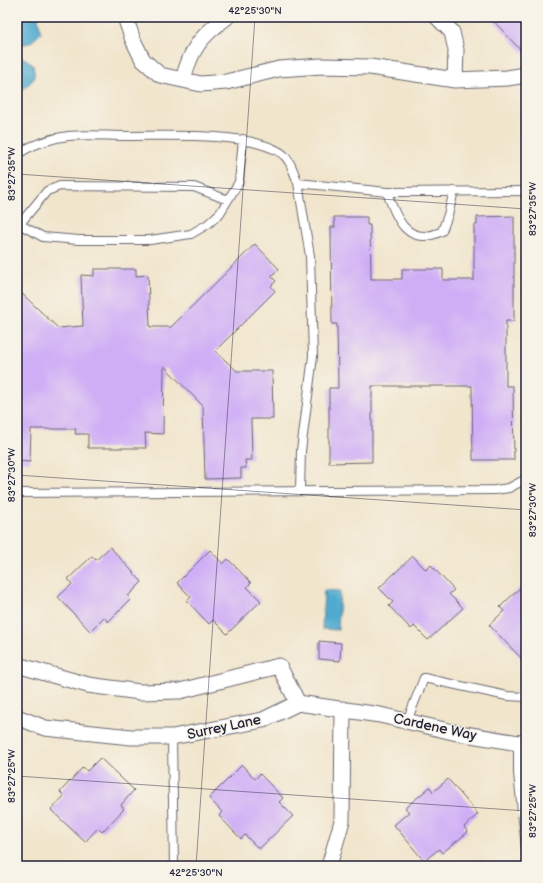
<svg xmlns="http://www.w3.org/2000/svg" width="543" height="883" font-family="'Balsamiq Sans',sans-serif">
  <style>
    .water { fill: #51abcf; stroke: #3a6685 }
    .building { fill: #cfaef6 }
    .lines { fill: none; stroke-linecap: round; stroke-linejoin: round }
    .lane-casing { stroke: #6a666e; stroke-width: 10 }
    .street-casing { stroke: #6a666e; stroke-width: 17 }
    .lane { stroke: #fff; stroke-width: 8 }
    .street { stroke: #fff; stroke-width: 15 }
    .ticks { fill: none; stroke: #22223b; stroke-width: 1; stroke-opacity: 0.45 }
    .labels { text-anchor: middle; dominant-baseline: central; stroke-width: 3; stroke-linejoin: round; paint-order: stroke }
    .street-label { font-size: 14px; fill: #22223b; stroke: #f7f3e8 }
    .neatline { fill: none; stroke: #22223b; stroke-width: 1.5 }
    .ticks-label { font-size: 10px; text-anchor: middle; fill: #22223b }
  </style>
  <rect width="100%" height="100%" fill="#f7f3e8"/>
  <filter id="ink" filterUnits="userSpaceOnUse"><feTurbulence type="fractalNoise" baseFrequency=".025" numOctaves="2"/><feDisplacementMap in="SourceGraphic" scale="8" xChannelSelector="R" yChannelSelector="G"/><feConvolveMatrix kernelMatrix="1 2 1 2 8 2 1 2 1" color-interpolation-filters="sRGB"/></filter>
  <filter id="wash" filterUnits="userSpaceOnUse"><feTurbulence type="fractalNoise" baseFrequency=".012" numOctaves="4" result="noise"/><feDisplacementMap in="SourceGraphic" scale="16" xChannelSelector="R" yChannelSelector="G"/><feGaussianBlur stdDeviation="0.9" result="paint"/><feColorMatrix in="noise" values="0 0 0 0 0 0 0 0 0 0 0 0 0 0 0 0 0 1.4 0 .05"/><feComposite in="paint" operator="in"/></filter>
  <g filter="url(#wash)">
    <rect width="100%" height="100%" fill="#f1e5cc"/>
    <!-- water -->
    <path class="water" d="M17,17h21l3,16 -11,10 -13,2z
      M17,57l9,2 7,6 2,13 -18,17z
      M324,590l16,1 -2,39 -16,-1z"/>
    <g id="blocks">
      <!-- building -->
      <path class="building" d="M490,17h36v39z
        M514,216v105h-8v65h7l1,74h-41l-1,-74h-100v76l-43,1v-75h9l-1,-64h-5l-1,-97h4l-1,-10h33v8h3l1,54h31v-10h41v11h31v-55h3v-8z
        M255,244l24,25 -8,7 5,5 -5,5 4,5 -60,60 22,20h35l1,48h-22l1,41h-7l1,8h-5v10l-36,1 -2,-73 -39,-40 -1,68 -18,-1 1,15h-58v-14h-13l1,-5h-45l-1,33 -13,-1v-172l41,39 25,-2 -2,-51 13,1v-7h42v7l12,-1 2,52h21z
        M110,547l32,35 -14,14 3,3 -23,23 -4,-5 -14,14 -32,-34 14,-13 -4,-5 24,-23 4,4z
        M210,550l13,14 5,-5 23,24 -4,4 14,14 -34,33 -14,-14 -4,4 -22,-23 4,-4 -14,-14z
        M413,556l13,14 5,-5 23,25 -5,4 14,14 -35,32 -14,-14 -3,3 -22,-23 4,-4 -14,-14z
        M526,582v81l-37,-38 15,-14 -4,-4z
        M319,641l22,2 -1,18 -21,-2z
        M100,758l34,32 -13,15 3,4 -22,23 -4,-4 -13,14 -34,-32 13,-14 -4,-4 23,-25 4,4z
        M242,765l13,14 5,-5 23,24 -4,4 14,14 -34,33 -14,-14 -4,4 -22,-23 3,-4 -13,-14z
        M448,779l30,35 -14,13 4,5 -26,21 -3,-4 -15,12 -30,-36 15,-13 -4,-4 25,-21 3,5z"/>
    </g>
  </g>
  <g filter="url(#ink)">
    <use href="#blocks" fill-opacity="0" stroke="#6a666e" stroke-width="1"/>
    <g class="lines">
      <!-- lane casing -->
      <g class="lane-casing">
        <path id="lane" d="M17,155c13,-10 34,-17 51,-19 19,-2 40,0 60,0 41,0 115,-4 150,15 12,6 15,20 20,32l89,9 139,-1
          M298,183l12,73 3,100 -12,95 -1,39
          M387,192c9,27 21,56 55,39l6,-16 6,-24
          M17,223l26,14 36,3h71l41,-6 17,-10 12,-11 19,-31 4,-43
          M19,225l28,-34 13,-5 134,1 34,13
          M17,493l478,-3 14,-2 17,-9
          M407,721l17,-43 83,18 19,1
          M172,737l2,129
          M518,743v30l8,76"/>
      </g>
      <!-- street casing -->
      <g class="street-casing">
        <path id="street" d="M125,17l8,23 10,20 17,15 41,9 25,-2 53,-13 42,-3 49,1 85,13 52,-2 19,-3
          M437,17l15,15 4,18 -1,30
          M183,80c8,-32 18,-44 44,-63
          M17,665l71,20 52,7 40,-1 99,-25 19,37
          M17,717l28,11 86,9h41l91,-17 35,-17 82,12 73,17 65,11 8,-1
          M329,866l13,-45 1,-112"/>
      </g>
      <!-- lane -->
      <use href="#lane" class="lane"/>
      <!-- street -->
      <use href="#street" class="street"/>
    </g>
  </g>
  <!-- ticks -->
  <path class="ticks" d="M17,174l509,35M17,475l509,35M17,776l509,35M196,866l59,-849"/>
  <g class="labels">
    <!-- street labels -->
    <g class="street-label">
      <text transform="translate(224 727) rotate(-12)">Surrey Lane</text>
      <text transform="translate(435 727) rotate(12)">Cardene Way</text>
    </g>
  </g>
  <!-- margin -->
  <rect width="543" height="883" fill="none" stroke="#f7f3e8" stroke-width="44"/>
  <rect x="22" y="22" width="499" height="839" class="neatline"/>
  <g class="ticks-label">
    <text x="255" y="14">42°25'30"N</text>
    <text transform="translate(11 174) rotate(-90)" y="4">83°27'35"W</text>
    <text transform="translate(532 209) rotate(-90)" y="4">83°27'35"W</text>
    <text transform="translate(11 475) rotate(-90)" y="4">83°27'30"W</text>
    <text transform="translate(532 510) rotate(-90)" y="4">83°27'30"W</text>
    <text transform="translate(11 776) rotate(-90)" y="4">83°27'25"W</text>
    <text transform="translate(532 811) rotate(-90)" y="4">83°27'25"W</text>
    <text x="196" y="876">42°25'30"N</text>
  </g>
</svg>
